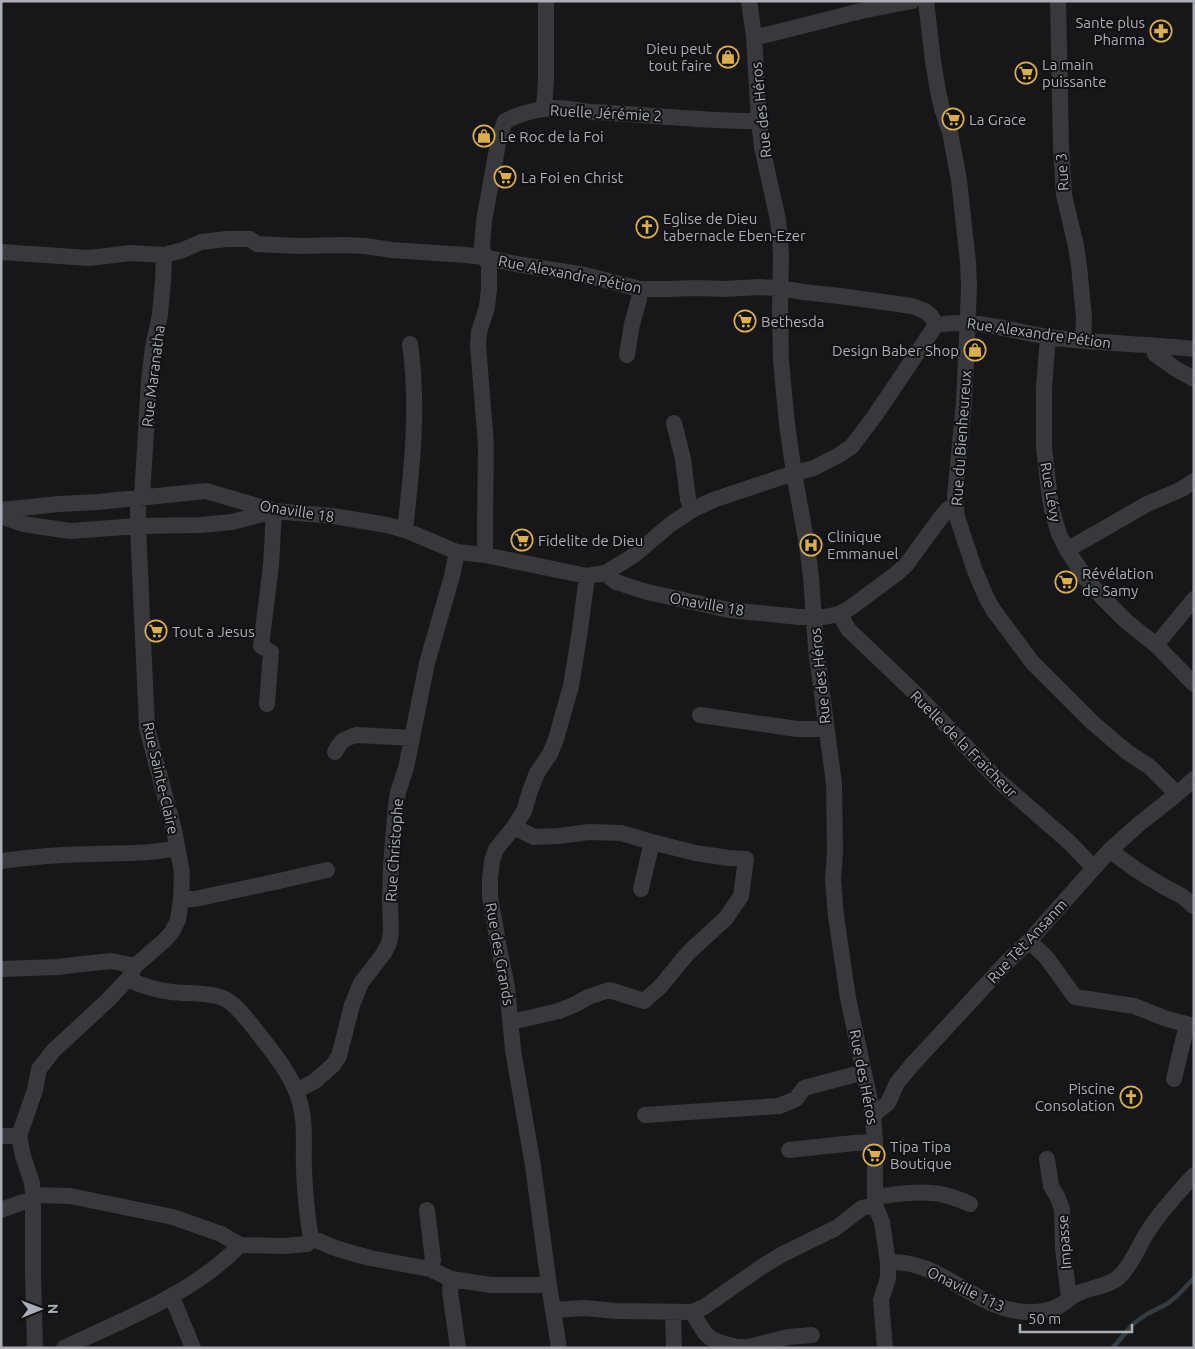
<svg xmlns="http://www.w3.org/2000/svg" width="1195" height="1349" font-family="Ubuntu,sans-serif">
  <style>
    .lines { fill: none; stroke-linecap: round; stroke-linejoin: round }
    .stream { stroke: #343b42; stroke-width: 4.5 }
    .minor { stroke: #39393d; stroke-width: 16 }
    .labels { text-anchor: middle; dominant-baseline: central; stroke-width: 4; stroke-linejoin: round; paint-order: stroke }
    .poi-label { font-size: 15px; fill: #abaeb7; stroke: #121214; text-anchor: start }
    .street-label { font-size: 15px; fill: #abaeb7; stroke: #121214 }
  </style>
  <rect width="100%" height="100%" fill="#171719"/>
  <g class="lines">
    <!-- stream -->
    <path class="stream" d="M1112,1348l5,-5 16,-19 14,-10 20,-10 10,-8 17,-18"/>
    <!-- minor -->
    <path class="minor" d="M749,1l5,36 5,84 3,26 16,73 2,19 1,16 -1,52 1,54 6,63 7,49 13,72 4,32 5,71 18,136 1,68 -2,27 3,37 12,82 25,117 2,27v63l7,17 6,40v16l-7,22 4,48
      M926,1l7,60 5,30 4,18 8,23 9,48 9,82 1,23 -2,54 -3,63 -9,94 2,21 18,54 12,28 7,12 38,51 61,61 34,29 23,15 27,27
      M1058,1l3,146 3,48 12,51 3,20 5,51 -1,24
      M754,37l16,-3 91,-23 51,-10
      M544,109l2,-29v-79
      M1,252l88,6 42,-5 33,2 19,-5 18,-8 26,-3h23l7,5 43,2 44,-1 21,1 27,4 74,5 18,2 32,7 69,11 55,14h29l27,-1 28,1 35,-2 21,1 23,4 37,4 72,10 13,5 6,5 5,9
      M936,325c39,-7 75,6 113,12 48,7 97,6 145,12
      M1048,337l-4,50v61l6,51 3,15 6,20 8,16 20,30 15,17 25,25 29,23 38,39
      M1154,346l1,8 21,15 18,10
      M627,355l5,-31 7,-25 1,-10
      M674,423l9,36 5,40 4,11
      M142,497l7,-116 4,-34 7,-32 3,-34 1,-26
      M1,510l58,-6 39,-2 108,-11 68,20 59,5 54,9 18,5 52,22 28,3 102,21 18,-3 28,-17 38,-32 21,-14 21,-10 81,-27 20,-5 27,-14 11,-8 22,-29 62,-92
      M2,510l4,8 17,6 47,7 68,-5 62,-1 32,-3 42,-11 -3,54 -10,81 10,6 -4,52
      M405,530c7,-62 14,-124 5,-186
      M1067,550l80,-46 35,-15 12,-8
      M485,555v-32l1,-78 -8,-100 1,-13 8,-25 2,-18v-24l-5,-8 -2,-12 2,-24 15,-83 6,-17c14,-7 32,-12 48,-13 12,-1 25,3 38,4 56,2 112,10 168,9
      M605,573l11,9 31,10 82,18 70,7h25l15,-3 11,-6 46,-34 10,-9 36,-49 6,-7 8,-3
      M839,614l10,16 68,65 82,86 70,61 25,26
      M1156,645l38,-46
      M700,715l97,14h29
      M335,752c6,-12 9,-13 21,-17l56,3
      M1110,850c17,14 35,26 53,36 14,8 19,8 30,20
      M1,861c31,-4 61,-7 92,-7 29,-1 56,0 84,-6
      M641,889l11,-47
      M181,899h14l84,-18 48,-11
      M1029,941l17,16 29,40 59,9 33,13 27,7
      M1,969l57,-2 24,-3 30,-3 23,5
      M128,979l7,-13 30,-26 7,-8 6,-12 3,-21 1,-27 -8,-42 -27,-102 -9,-202v-29
      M511,1022l48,-11 17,-7 12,-7 21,-7 35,11 16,-14 28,-34 38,-35 15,-22 5,-37 -17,-1 -34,-5 -43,-11 -31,-9 -32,-1 -30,4 -25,1 -20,-10
      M1174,1079l13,-55
      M296,1091l19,-10 18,-16 6,-9 13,-51 9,-22 23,-30 5,-10 2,-11 -1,-32 1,-35 5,-59 2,-14 8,-24 21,-105 25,-87 5,-24
      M645,1115l134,-9 17,-7 8,-11 60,-16
      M873,1115l15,-12 9,-20 14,-17 95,-103 23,-22 81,-91 29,-26 38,-30 17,-15
      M1,1136h18
      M789,1150l65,-7 21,-1
      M1047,1159l4,27 6,10 5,13 1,39 6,50
      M33,1195l37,1 103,21 48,17 19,11
      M875,1197c18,-2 37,-6 56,-4 13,0 27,6 39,11
      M1,1210l22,-8 10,-1
      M427,1210l6,50 -3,9
      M888,1262c36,-2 64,21 94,37 23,12 53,19 77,7 8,-4 13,-11 22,-14 12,-5 29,-6 39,-16 12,-12 19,-31 28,-45 13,-20 30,-38 46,-56
      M451,1279l-1,12 8,57
      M172,1297l21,51
      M554,1310l30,-2 33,3 75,1 12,-5 56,-39 21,-13 55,-27 26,-20 13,-3
      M673,1312l1,36
      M692,1312c5,7 9,17 15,23 7,8 31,13 41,12l40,-10 24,-2
      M35,1348l-2,-75v-78l-1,-12 -9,-27 -4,-20 16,-46 4,-21 14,-18 54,-50 21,-22c14,7 27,11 43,13 16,2 43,0 56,8 12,7 25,26 34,37 13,17 27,34 35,54 11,26 7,52 8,79 1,23 3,45 7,68l27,11 32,9 60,11 21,10 40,6h58
      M64,1348c60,-29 129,-54 176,-103l43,1 24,-2 4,-6
      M559,1348l-10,-63 -16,-119 -20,-116 -6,-63 -7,-34 -10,-56v-19l2,-17 4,-12 18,-22 10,-16 6,-20 7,-18 13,-19 6,-15 15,-53 9,-56 7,-54"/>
  </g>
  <!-- icons -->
  <defs>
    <g id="pharmacy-ring" transform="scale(1.125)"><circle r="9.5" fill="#121214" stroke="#dbaf4d" stroke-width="1.5"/><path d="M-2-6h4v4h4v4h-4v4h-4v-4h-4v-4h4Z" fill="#dbaf4d"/></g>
    <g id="shop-ring" transform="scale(1.125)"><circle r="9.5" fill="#121214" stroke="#dbaf4d" stroke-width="1.5"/><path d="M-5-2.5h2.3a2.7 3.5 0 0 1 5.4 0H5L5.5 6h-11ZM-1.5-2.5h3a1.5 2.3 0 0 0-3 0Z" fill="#dbaf4d"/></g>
    <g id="supermarket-ring" transform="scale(1.125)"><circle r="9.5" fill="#121214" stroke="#dbaf4d" stroke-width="1.5"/><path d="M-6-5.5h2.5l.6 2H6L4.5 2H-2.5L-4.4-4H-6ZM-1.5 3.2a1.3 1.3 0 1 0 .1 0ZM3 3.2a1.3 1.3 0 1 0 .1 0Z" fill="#dbaf4d"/></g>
    <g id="church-ring" transform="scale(1.125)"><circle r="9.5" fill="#121214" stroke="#dbaf4d" stroke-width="1.5"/><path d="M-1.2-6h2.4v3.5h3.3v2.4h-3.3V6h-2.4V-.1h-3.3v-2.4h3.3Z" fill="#dbaf4d"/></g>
    <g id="hospital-ring" transform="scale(1.125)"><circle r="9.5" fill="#121214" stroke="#dbaf4d" stroke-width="1.5"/><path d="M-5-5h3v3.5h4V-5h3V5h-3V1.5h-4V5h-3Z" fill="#dbaf4d"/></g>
  </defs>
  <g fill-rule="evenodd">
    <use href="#pharmacy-ring" x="1161" y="31"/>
    <use href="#shop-ring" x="728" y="57"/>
    <use href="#supermarket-ring" x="1026" y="73"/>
    <use href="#supermarket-ring" x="953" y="119"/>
    <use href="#shop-ring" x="484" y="136"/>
    <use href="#supermarket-ring" x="505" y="177"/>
    <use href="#church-ring" x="647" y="227"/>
    <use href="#supermarket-ring" x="745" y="321"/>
    <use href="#shop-ring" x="975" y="350"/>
    <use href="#supermarket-ring" x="522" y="540"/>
    <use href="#hospital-ring" x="811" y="545"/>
    <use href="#supermarket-ring" x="1066" y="582"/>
    <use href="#supermarket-ring" x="156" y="631"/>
    <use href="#church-ring" x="1131" y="1097"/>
    <use href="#supermarket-ring" x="874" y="1155"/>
  </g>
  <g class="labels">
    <!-- poi labels -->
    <g class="poi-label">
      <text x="1145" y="22" text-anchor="end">Sante plus<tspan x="1145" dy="17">Pharma</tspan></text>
      <text x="712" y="48" text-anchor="end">Dieu peut<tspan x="712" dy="17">tout faire</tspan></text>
      <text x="1042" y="64">La main<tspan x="1042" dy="17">puissante</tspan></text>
      <text x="969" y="119">La Grace</text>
      <text x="500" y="136">Le Roc de la Foi</text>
      <text x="521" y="177">La Foi en Christ</text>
      <text x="663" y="218">Eglise de Dieu<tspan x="663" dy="17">tabernacle Eben-Ezer</tspan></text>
      <text x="761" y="321">Bethesda</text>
      <text x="959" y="350" text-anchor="end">Design Baber Shop</text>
      <text x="827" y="536">Clinique<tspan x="827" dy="17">Emmanuel</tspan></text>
      <text x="538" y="540">Fidelite de Dieu</text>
      <text x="1082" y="573">Révélation<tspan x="1082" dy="17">de Samy</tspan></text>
      <text x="172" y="631">Tout a Jesus</text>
      <text x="1115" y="1088" text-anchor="end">Piscine<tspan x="1115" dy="17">Consolation</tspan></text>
      <text x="890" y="1146">Tipa Tipa<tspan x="890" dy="17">Boutique</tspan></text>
    </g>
    <!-- street labels -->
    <g class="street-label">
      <text transform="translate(761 110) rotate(-96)">Rue des Héros</text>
      <text transform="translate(606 113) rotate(3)">Ruelle Jérémie 2</text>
      <text transform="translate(1062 172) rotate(-94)">Rue 3</text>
      <text transform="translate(570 274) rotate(11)">Rue Alexandre Pétion</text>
      <text transform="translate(1039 333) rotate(8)">Rue Alexandre Pétion</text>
      <text transform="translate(153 376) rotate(-83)">Rue Maranatha</text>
      <text transform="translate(961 438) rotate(-86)">Rue du Bienheureux</text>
      <text transform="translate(1051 492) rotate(80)">Rue Lévy</text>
      <text transform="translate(297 511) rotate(9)">Onaville 18</text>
      <text transform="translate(707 604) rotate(10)">Onaville 18</text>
      <text transform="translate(820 676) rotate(-96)">Rue des Héros</text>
      <text transform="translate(964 744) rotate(45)">Ruelle de la Fraîcheur</text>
      <text transform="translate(161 778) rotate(77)">Rue Sainte-Claire</text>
      <text transform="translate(394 850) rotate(-86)">Rue Christophe</text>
      <text transform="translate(1027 941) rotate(-47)">Rue Tèt Ansanm</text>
      <text transform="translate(500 954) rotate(80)">Rue des Grands</text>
      <text transform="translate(864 1077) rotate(79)">Rue des Héros</text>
      <text transform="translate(1064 1242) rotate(-94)">Impasse</text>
      <text transform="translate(966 1289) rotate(26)">Onaville 113</text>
    </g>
  </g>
  <!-- border -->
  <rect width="1195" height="1349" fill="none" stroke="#abaeb7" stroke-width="5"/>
  <!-- north arrow -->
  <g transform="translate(40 1309) rotate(89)" stroke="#121214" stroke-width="4" paint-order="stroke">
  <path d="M0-4L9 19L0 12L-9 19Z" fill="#abaeb7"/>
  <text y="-8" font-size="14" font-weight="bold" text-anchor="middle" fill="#abaeb7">N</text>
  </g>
  <!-- scale -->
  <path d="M1020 1324v8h112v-8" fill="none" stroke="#abaeb7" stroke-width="2.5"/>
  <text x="1028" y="1324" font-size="15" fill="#abaeb7" stroke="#121214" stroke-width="4" paint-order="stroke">50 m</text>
</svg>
